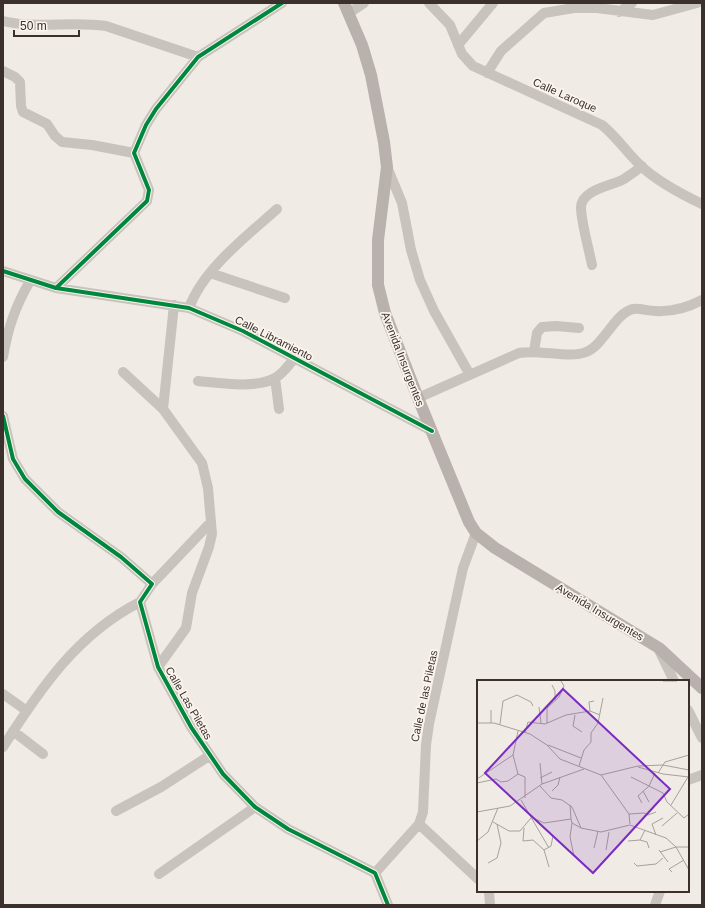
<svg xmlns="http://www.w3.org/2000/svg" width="705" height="908" font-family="Arial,sans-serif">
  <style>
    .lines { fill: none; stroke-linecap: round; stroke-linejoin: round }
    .minor { stroke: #c9c3be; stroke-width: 10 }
    .major { stroke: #b8b1ad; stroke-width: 12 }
    .cycleway-casing { stroke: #fbf5ee; stroke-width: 6 }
    .cycleway { stroke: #00873e; stroke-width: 4 }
    .labels { text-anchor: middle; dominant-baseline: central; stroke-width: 3.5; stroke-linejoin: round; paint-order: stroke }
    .street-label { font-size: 11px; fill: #3b302b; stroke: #fbf5ee }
    .inset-road { fill: none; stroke: #a8a09b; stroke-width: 1 }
    .view { fill: #7b2cbf; fill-opacity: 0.15; stroke: #7b2cbf; stroke-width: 2 }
    .inset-edge { fill: none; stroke: #3b302b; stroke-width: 2 }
  </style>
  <rect width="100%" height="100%" fill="#f0ebe5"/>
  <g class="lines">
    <!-- minor -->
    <path class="minor" d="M429,3l21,22 12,29 11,12 129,59c15,12 25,28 39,41 17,16 40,28 61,38
      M619,12l13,-9
      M349,13l15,-10
      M3,21c34,8 69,0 103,5l92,31
      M458,45l35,-42
      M3,71l12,6 5,5 1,24 2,6 24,12 8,12 7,6 30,3 42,8
      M487,73l14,-22 43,-38 30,-5h23l56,7 44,-12
      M387,167l15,36 9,47 9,30 14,31 36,64
      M592,265c-3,-16 -11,-43 -11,-58 1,-18 31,-21 43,-28 6,-4 12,-8 18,-13
      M3,271l53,17 133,20 54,23 189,100
      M210,273l75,25
      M56,288l91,-87 2,-11 -15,-37 12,-28 10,-16 42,-52 84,-54
      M189,308c14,-39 58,-72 88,-99
      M534,351l3,-18 5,-6 14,-1 23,2
      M3,357c5,-29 12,-50 27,-76
      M123,372l40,37
      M275,378l4,31
      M198,381c22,2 57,8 77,-3 8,-4 14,-14 20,-20
      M418,398l101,-45c20,-4 51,6 67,-1 18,-7 29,-39 47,-43 7,-1 15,2 22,2 17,1 32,-3 47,-11
      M3,416l10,43 12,20 33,33 63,45 31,27 -12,18 18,65 33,60 32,47 32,33 33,22 87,44 13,32
      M152,584l59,-62
      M659,650l15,31
      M158,667l28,-39 6,-35 17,-46 3,-13 -4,-46 -6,-25 -39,-54 11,-104
      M3,694l24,17
      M688,710l14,28
      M13,731l30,23
      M3,747c37,-58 74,-113 137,-145
      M688,780l14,-5
      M116,811l45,-24 48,-31
      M419,824l59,55
      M375,873l44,-49 4,-12 3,-67 3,-21 34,-156 13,-35
      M159,874l96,-67
      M489,891l1,14
      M655,905l5,-14"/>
    <!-- major -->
    <path class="major" d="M344,3l18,42 9,30 13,67 3,25 -9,73v45l7,28 33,85 51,124 7,11 19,15 164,100 43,40"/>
    <!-- cycleway casing -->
    <g class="cycleway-casing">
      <path id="cycleway" d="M3,271l53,17 133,20 54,23 189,100
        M56,288l91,-87 2,-11 -15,-37 12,-28 10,-16 42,-52 84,-54
        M3,416l10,43 12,20 33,33 63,45 31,27 -12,18 18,65 33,60 32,47 32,33 33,22 87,44 13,32"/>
    </g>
    <!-- cycleway -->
    <use href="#cycleway" class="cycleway"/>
  </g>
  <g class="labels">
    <!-- street labels -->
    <g class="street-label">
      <text transform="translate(565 95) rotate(24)">Calle Laroque</text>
      <text transform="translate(274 338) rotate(27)">Calle Libramiento</text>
      <text transform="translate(403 359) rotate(69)">Avenida Insurgentes</text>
      <text transform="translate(600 612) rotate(31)">Avenida Insurgentes</text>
      <text transform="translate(424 696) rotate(-78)">Calle de las Piletas</text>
      <text transform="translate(189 703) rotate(60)">Calle Las Piletas</text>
    </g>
  </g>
  <!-- overview -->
  <g transform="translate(477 680)">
    <rect width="212" height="212" fill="#f0ebe5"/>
    <path class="inset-road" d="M186,1h14M75,5l3,6v9M62,27l2,16M14,30v13M113,31l-1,-9 5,-1M98,35l-2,11 9,6M0,43h17l36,11 17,11 13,14 41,16 37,-9 25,-1 26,5M70,43v-15l12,-11 5,-11 -3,-5M23,44l3,-23 14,-6 14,7 2,4M41,51l-5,24 5,19 7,3v21M48,53l3,-11 17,2 21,-9 24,-4 10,4M71,65l33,13M63,83l2,21M102,86l5,-16 7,-8v-9l7,-10 5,-25M161,87l25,7 26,3M181,93l7,-11 24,-7M124,95l28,39 1,10M154,97l32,16 4,9 17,16 5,-4M63,98l12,-6M0,99l36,-24M0,103l19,-4 5,3 7,-1 10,-7M63,106l11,12 11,2 10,7 9,21M75,111l6,-6 2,-8M166,111l6,11M44,120l28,48M165,123l-4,-7 11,-10 6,-13M93,125l1,14M194,125l17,-28M0,132l33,-6 32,-22 42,-15M152,134l15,-1 4,2 8,-3M54,137l13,6 27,-4 1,4 9,5 20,4 29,-7 36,13 10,9 13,23M16,142l16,9h11l11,-13M95,143l-2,14 4,19M185,146l15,-13M47,148l-1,13 10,-1 11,10 5,17M179,155l-4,-11 11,-6M163,160l7,2 2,6M0,161l11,-9 10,-24M151,161l12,-1 5,-10M117,168l4,-17M67,170l7,-4 2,-10M129,170l3,-18M182,170l9,12M183,172l16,-5h13M11,183l9,-5 4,-15 -4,-19M157,183l3,3 19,-2 7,-6M195,192l-3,-3 15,-9"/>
    <path class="view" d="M86,9l107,100 -77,84 -108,-100z"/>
    <rect width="212" height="212" class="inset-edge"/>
  </g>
  <!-- border -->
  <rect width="705" height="908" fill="none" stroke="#3b302b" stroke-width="8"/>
  <!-- scale -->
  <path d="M14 30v6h65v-6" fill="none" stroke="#3b302b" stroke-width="2"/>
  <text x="20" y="30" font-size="12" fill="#3b302b" stroke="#fbf5ee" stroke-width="3" paint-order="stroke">50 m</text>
</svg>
